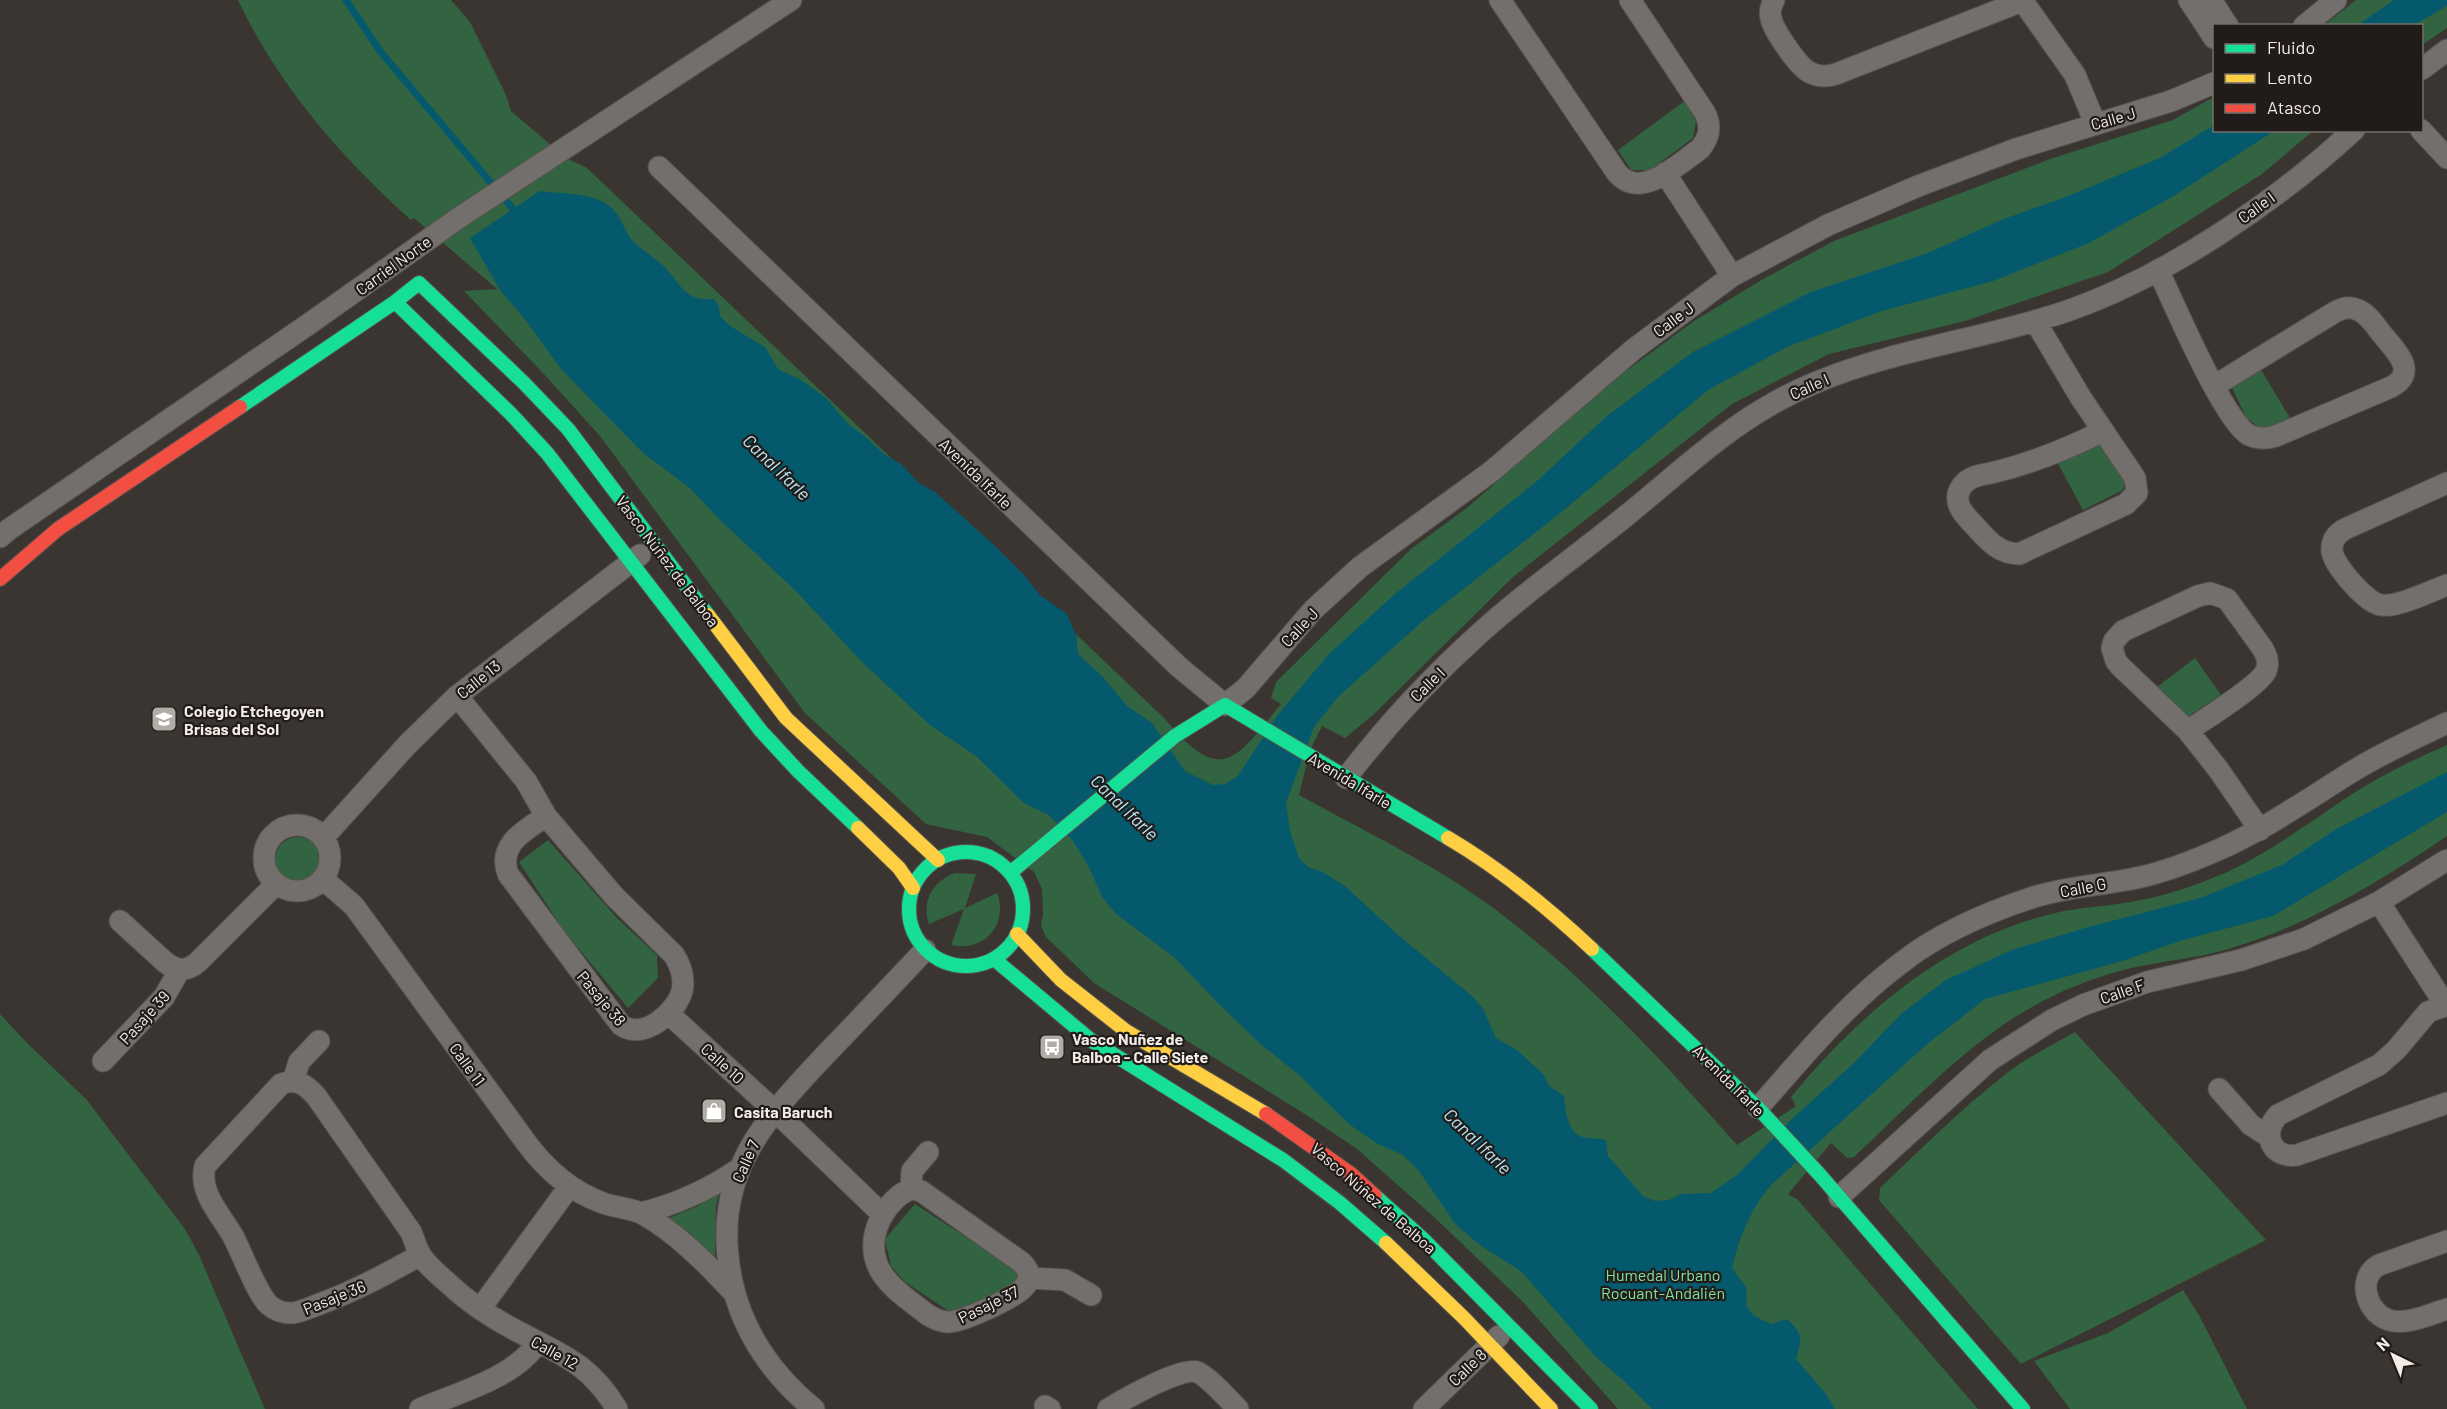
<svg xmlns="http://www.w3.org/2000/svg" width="2447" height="1409" font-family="Barlow,sans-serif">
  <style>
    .green { fill: #326441 }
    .water { fill: #05596d }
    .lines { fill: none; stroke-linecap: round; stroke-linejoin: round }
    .stream { stroke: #05596d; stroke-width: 7 }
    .street-casing { stroke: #57524f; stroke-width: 23 }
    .fast-casing { stroke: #57524f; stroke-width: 16 }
    .slow-casing { stroke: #57524f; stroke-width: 16 }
    .jam-casing { stroke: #57524f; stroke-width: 16 }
    .street { stroke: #736f6c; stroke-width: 21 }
    .fast { stroke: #16e098; stroke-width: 14 }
    .slow { stroke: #ffcf43; stroke-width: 14 }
    .jam { stroke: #f24e42; stroke-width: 14 }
    .labels { text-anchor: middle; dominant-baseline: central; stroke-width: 4.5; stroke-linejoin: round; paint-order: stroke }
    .street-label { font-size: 16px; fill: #f3ece7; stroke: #211c19 }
    .poi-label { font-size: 16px; font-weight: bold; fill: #f3ece7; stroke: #211c19; text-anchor: start }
    .park-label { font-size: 16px; fill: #82e29e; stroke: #211c19 }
    .water-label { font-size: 18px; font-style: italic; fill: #b9e7f7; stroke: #211c19 }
  </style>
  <rect width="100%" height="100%" fill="#3a3530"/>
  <!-- green -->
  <path class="green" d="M238,0h213l19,22 36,73 5,16 55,47 21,10 577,550c57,68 70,44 117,-14l-10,-6 5,-16 135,-133 57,-42 143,-125 83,-61 71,-43 69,-37 219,-83 120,-38 41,-23v33l99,1 -51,43 -154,98 -143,49 -136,33 -97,50 -219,173 -140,138 -28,23 -23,-12 -12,24 -11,45c65,36 133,68 193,112 91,67 170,153 245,238l59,-39 -5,-9c68,-83 157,-159 264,-184 21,-5 42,-6 63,-9 37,-5 75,-17 109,-32 43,-20 80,-48 119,-74 32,-21 66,-38 101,-53v91c-68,46 -141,91 -222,114 -32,9 -65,11 -98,19 -27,7 -55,17 -80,30 -73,36 -134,103 -193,158l-7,1 -16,-15 -43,51 10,6 180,209h-360l-96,-108 -88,-84 -77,-68 -49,-33 -214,-133 -48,-46 -5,-11 2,-12 -1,-25 -8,-17 -47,-35 -61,-13 -121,-111 -205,-277 -57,-63 -79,-82 33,-2 -83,-71 -3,2c-70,-63 -133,-135 -173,-220z
    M2356,0h91v28l-25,17v-19h-99z
    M1686,100l10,22 -3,16 -43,32h-19l-13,-20z
    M2260,368l30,50 -28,12 -16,-13 -15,-31z
    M2103,442l23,34 -3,14 -40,20 -27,-50z
    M2195,658l26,37 -35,23 -33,-28z
    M275 860a23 23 0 1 1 46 0a23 23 0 1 1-46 0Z
    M548,840l69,78 40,37 1,23 -30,30 -64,-77 -45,-69z
    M955,873l21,1 -11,34 32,-15c12,31 -13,60 -46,52l13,-36 -35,15c-8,-22 4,-43 26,-51z
    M0,1014l27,29 59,56 99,130 14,26 66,154h-265z
    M2075,1032l191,208 -245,124 -142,-164 1,-12c41,-39 82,-80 127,-115 21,-16 45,-28 68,-41z
    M720,1190l-4,16 -1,54 -23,-25 -23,-17 29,-12z
    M915,1204l103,67 1,11 -66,32 -48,-32 -14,-16 -6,-27z
    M2183,1290l17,27 47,92h-177l-36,-48 74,-28z"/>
  <!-- water -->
  <path class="water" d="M2394,0h53v6l-33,19h-56z
    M2214,125v5l60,1 -102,66 -83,46 -96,38 -111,30 -95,36 -79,43 -149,124 -135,106 -86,77 -24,30 -28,76 4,28 9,27 9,9 15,5 23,15 51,47 76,63 10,12 13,29 21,12 27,25 5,11 15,10c2,15 3,40 23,42 7,1 12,0 19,2l2,16 35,40 12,5 14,-1 12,-6 30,-1 26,-18 56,-57 61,-55 47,-49 45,-34 66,-30 73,-22 115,-30 82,-33 54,-36 111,-57v40l-174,104 -90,24 -61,21 -137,38 -59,46 -155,140c-22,27 -30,49 -39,83l14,19 1,20 7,9 17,8 16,-5c17,16 15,19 9,40l30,35 9,15h-183l-29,-29 -29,-25 -72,-83 -42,-27 -24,-20 -37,-54 -16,-16 -27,-12 -27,-19 -50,-49 -42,-34 -41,-40 -42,-44 -58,-43 -14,-17 -13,-30 -16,-26 -24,-26 -25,-12 -48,-47 -46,-31 -68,-63 -67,-72 -75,-70 -30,-32 -47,-35 -82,-84 -37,-51 -24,-28 -30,-52 70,-47c21,3 50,1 68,14 12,8 15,23 23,34 8,9 20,16 29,24 20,16 22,40 54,36l5,7 1,10 10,10 35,21 13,22 23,11 25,18 23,27 17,12 19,18 16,9 18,19 16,9 58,52 31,31 16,20 27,19 10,24v10l2,7 24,22 24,29 25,17 33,48 28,14 12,-1 13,-8 39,-60 51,-61 67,-61 141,-112 71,-66 86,-64 118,-60 117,-39 73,-33 62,-22 97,-40z"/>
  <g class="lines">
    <!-- stream -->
    <path class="stream" d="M346,0l34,51 133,158"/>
    <!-- street casing -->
    <g class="street-casing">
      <path id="street" d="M1500,0l117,173c24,28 61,-9 83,-24 9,-11 12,-22 5,-36l-75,-113
        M1774,0c-3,6 -5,12 -3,18 2,12 27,48 38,54 9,5 18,5 27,2l186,-73
        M2022,0l53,75 20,48
        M2189,0l25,38
        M2211,0l17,26
        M2304,26l32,-26
        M2422,69l25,-19
        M2421,130l26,28
        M659,167l520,500 46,38 21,-17 67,-78 47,-43 132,-96 142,-122 98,-73 96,-51 90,-39 98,-37 155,-48 43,-18
        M1665,173l67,103
        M2158,270c15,31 65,150 91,165 9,4 18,4 27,1l115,-49c29,-15 3,-38 -10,-54 -6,-8 -13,-19 -23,-23 -8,-4 -16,-2 -23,2l-121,74
        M2035,321l46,77 54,80 2,15 -11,11 -107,50c-22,-1 -31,-14 -45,-29 -11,-11 -23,-24 -12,-39 7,-10 19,-11 29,-13 39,-9 76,-24 112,-42
        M2447,483l-102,46c-9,5 -14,12 -13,23 3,14 34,51 49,53 17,3 49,-14 66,-20
        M0,537l8,-7 298,-204 154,-109 331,-217
        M457,696l69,85 20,35 68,80 60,59c7,11 11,22 8,36 -6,22 -39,50 -61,34l-113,-151c-11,-29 17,-44 38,-58
        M2188,731c15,-11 71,-45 78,-60 3,-7 1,-15 -3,-22l-36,-50 -17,-6 -12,3 -75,35 -9,10 -2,7 4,13 4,5 68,65 30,38 42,61
        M1346,778c40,-52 84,-100 133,-144 47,-43 99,-79 148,-119 63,-51 113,-102 190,-133 82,-34 170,-43 253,-72 99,-35 207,-109 284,-180
        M264 858a33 33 0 1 1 66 0a33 33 0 1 1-66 0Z
        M323,838l84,-93 50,-49 183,-141
        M323,879l31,27 171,235c21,29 45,50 78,62 13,5 29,5 40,11 35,20 64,50 91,79
        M2379,902l67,104
        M120,921l45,41c11,9 22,10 33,0l78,-78
        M2447,1005l-19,7 -32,38 -17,15 -101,50c-17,18 -7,44 19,40l150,-52
        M668,1013l107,98 107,103
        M103,1061l61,-64 16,-28
        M293,1081l6,-19 20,-21
        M2219,1089l32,36 17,11
        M1758,1108c45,-51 88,-104 143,-145 38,-30 87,-51 133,-66 34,-11 72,-12 107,-20 26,-6 52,-16 77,-27 50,-22 94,-54 140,-82 29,-17 59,-31 89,-45
        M911,1189l10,2 100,71c8,7 11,16 4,24 -8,11 -64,37 -78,36 -13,-1 -23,-10 -32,-17 -25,-18 -47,-38 -40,-71 4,-18 19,-39 36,-45z
        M911,1189l1,-18 16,-19
        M1839,1197l151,-137 62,-40 31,-15 64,-23 94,-22 63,-21 75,-37 68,-42
        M641,1213c37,-9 67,-23 98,-44
        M2447,1241l-68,24c-24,13 -12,52 14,56 16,3 38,-7 54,-12
        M420,1255c-33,19 -67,37 -103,50 -8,3 -18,8 -26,8 -8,0 -16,-3 -22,-8 -12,-11 -27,-52 -36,-69 -12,-21 -35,-44 -28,-70l76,-82c16,-6 25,1 35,12l95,136c3,7 5,15 9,22 6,11 19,21 29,30 20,19 43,34 68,47 45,24 72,32 100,78
        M1029,1278l36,2 26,15
        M480,1309l89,-122
        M1045,1406l5,3
        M420,1409c39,-17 95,-31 118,-67
        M814,1409c-40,-32 -71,-76 -82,-127 -22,-105 29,-159 96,-230 33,-34 65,-68 97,-102
        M1108,1409c15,-9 74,-43 89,-37 12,5 31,27 41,37
        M1424,1409l75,-73"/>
    </g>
    <!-- fast casing -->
    <g class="fast-casing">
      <path id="fast" d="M395,302l116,112 36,39 214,278 37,40 60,57
        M240,407l155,-105 24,-19 105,100 44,46 140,186
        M909 909a57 57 0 1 1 114 0a57 57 0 1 1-114 0Z
        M1010,873l165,-137 50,-31 223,133
        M1592,949l166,159 62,67 203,234
        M994,959l98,82 191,119 57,43 46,40
        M1375,1196l48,43 168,170"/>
    </g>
    <!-- slow casing -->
    <g class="slow-casing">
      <path id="slow" d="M708,615l78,103 152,142
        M858,828l41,40 14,20
        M1448,838c53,31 99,69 144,111
        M1017,934l44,46 65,51 140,83
        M1386,1243l78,75 87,91"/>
    </g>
    <!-- jam casing -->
    <g class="jam-casing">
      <path id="jam" d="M0,579l58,-50 182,-122
        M1266,1114l85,60 24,22"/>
    </g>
    <!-- street -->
    <use href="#street" class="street"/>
    <!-- fast -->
    <use href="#fast" class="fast"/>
    <!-- slow -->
    <use href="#slow" class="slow"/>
    <!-- jam -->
    <use href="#jam" class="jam"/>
  </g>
  <!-- icons -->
  <defs>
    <g id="school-square" transform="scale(1.35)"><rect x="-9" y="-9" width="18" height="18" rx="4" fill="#b2aca7" stroke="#211c19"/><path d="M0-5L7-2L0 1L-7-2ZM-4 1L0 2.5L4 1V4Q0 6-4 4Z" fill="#fff"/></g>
    <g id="bus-square" transform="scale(1.35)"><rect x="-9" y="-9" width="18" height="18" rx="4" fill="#b2aca7" stroke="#211c19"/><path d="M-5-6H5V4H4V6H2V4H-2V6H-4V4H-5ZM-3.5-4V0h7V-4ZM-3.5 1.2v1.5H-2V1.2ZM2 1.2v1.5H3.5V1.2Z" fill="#fff"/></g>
    <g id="shop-square" transform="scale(1.35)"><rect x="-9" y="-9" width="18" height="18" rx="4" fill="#b2aca7" stroke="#211c19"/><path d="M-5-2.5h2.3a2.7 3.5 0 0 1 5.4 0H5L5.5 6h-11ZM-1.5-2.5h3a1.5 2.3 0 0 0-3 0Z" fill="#fff"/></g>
  </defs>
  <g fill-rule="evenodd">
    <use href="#school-square" x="164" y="719"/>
    <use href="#bus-square" x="1052" y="1047"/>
    <use href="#shop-square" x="714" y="1111"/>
  </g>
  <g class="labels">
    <!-- street labels -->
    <g class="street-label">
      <text transform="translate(2113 118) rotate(-16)">Calle J</text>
      <text transform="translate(2256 207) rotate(-36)">Calle I</text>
      <text transform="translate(393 265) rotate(-36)">Carriel Norte</text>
      <text transform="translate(1673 319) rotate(-37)">Calle J</text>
      <text transform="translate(1809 386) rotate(-24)">Calle I</text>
      <text transform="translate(976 473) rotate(44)">Avenida Ifarle</text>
      <text transform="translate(668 561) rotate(53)">Vasco Núñez de Balboa</text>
      <text transform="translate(1299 627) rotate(-47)">Calle J</text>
      <text transform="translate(478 679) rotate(-39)">Calle 13</text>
      <text transform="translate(1427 684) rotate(-45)">Calle I</text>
      <text transform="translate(1350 780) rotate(31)">Avenida Ifarle</text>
      <text transform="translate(2083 887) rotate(-11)">Calle G</text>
      <text transform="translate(2122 991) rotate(-19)">Calle F</text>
      <text transform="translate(602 998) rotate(50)">Pasaje 38</text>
      <text transform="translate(144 1017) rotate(-48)">Pasaje 39</text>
      <text transform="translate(723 1063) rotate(42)">Calle 10</text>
      <text transform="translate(468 1064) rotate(54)">Calle 11</text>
      <text transform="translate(1729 1080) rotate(45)">Avenida Ifarle</text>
      <text transform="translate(745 1161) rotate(-66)">Calle 7</text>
      <text transform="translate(1374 1198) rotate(41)">Vasco Núñez de Balboa</text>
      <text transform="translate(334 1297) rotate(-22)">Pasaje 36</text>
      <text transform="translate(988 1304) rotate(-26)">Pasaje 37</text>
      <text transform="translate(555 1352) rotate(29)">Calle 12</text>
      <text transform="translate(1467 1367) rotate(-44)">Calle 8</text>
    </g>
    <!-- poi labels -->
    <g class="poi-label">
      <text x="184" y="710">Colegio Etchegoyen<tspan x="184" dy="18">Brisas del Sol</tspan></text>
      <text x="1072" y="1038">Vasco Nuñez de<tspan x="1072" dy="18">Balboa - Calle Siete</tspan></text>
      <text x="734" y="1111">Casita Baruch</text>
    </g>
    <!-- park labels -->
    <g class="park-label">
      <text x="1663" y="1274">Humedal Urbano<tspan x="1663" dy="18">Rocuant-Andalién</tspan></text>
    </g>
    <!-- water labels -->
    <g class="water-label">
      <text transform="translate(777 467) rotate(44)">Canal Ifarle</text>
      <text transform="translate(1125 807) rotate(44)">Canal Ifarle</text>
      <text transform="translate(1478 1141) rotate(44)">Canal Ifarle</text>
    </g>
  </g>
  <!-- legend -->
  <rect x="2213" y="24" width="210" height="108" fill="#211c19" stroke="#756f6b" stroke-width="1.5"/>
  <rect x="2225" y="44" width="30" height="9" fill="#16e098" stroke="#756f6b" stroke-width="1.5"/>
  <text x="2267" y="54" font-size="18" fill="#f3ece7">Fluido</text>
  <rect x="2225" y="74" width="30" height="9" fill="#ffcf43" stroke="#756f6b" stroke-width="1.5"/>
  <text x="2267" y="84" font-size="18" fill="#f3ece7">Lento</text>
  <rect x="2225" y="104" width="30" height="9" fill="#f24e42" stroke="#756f6b" stroke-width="1.5"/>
  <text x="2267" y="114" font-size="18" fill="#f3ece7">Atasco</text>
  <!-- north arrow -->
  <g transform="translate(2393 1355) rotate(317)" stroke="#211c19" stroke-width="4.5" paint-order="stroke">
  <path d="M0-4.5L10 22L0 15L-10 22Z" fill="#f3ece7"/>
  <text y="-9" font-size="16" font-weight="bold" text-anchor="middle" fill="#f3ece7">N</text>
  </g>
</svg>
